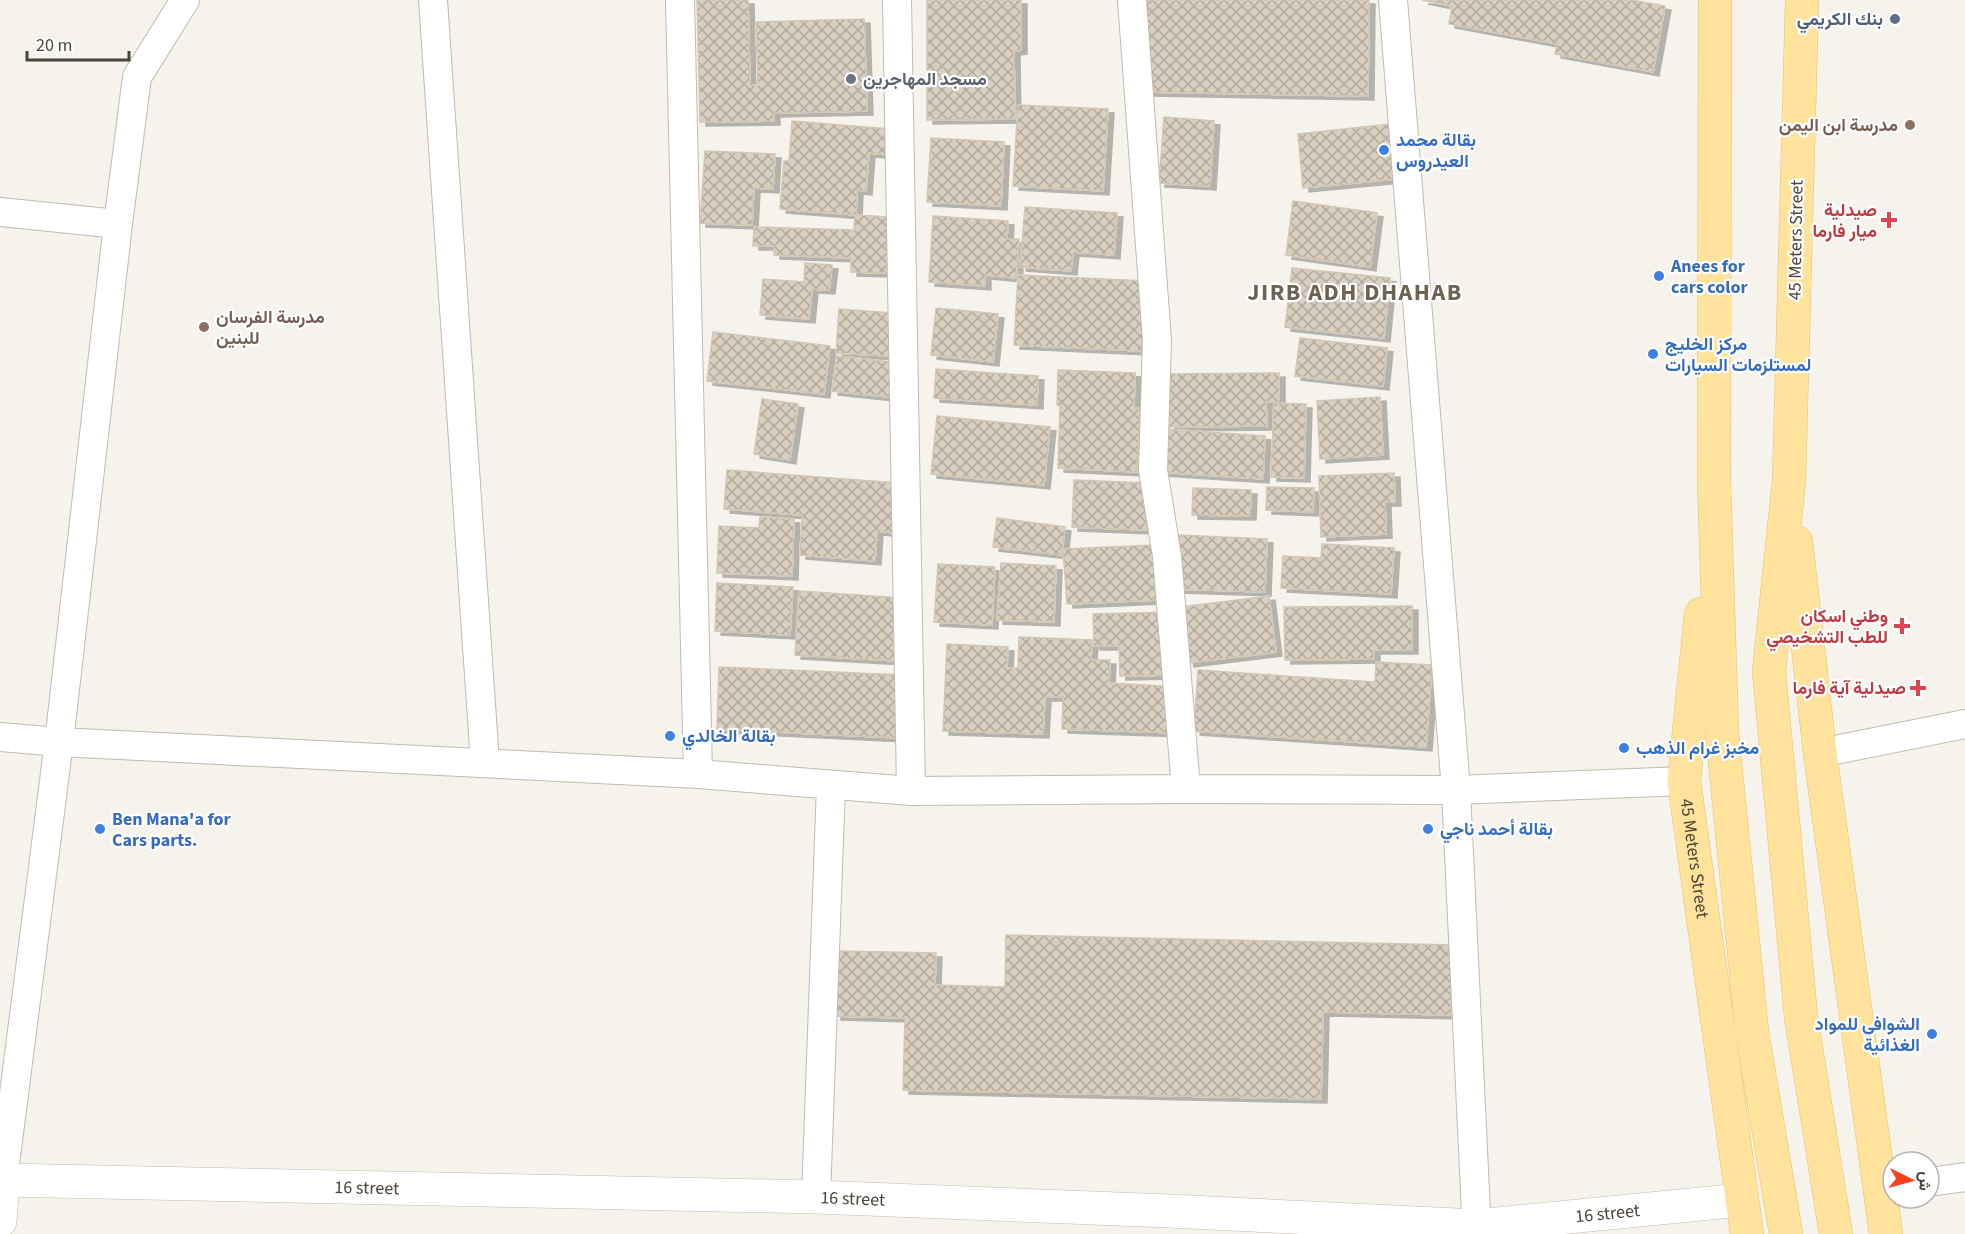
<svg xmlns="http://www.w3.org/2000/svg" width="1965" height="1234" font-family="'Source Sans 3',Vazirmatn,sans-serif">
  <style>
    .building { fill: url(#building-cross-hatch); stroke: #d3c7b4; stroke-width: 1.5; filter: url(#shadow) }
    .lines { fill: none; stroke-linecap: round; stroke-linejoin: round }
    .minor-casing { stroke: #c2bbae; stroke-width: 30 }
    .tertiary-casing { stroke: #c2bbae; stroke-width: 34 }
    .primary-casing { stroke: #e6c16a; stroke-width: 34 }
    .minor { stroke: #fff; stroke-width: 28 }
    .tertiary { stroke: #fff; stroke-width: 33 }
    .primary { stroke: #ffe39c; stroke-width: 33 }
    .service-dot { fill: #5c6f8a; stroke: #fff; stroke-width: 2 }
    .worship-dot { fill: #6b7280; stroke: #fff; stroke-width: 2 }
    .education-dot { fill: #8d6e63; stroke: #fff; stroke-width: 2 }
    .shop-dot { fill: #3f7fe0; stroke: #fff; stroke-width: 2 }
    .health-dot { fill: #e0444e; stroke: #fff; stroke-width: 2 }
    .labels { text-anchor: middle; dominant-baseline: central; stroke-width: 4.5; stroke-linejoin: round; paint-order: stroke }
    .service-label { font-size: 18px; font-weight: bold; fill: #4e5e75; stroke: #fff; text-anchor: end }
    .worship-label { font-size: 18px; font-weight: bold; fill: #5b616d; stroke: #fff; text-anchor: start }
    .education-label { font-size: 18px; font-weight: bold; fill: #785e54; stroke: #fff; text-anchor: end }
    .shop-label { font-size: 18px; font-weight: bold; fill: #366cbe; stroke: #fff; text-anchor: start }
    .health-label { font-size: 18px; font-weight: bold; fill: #be3a42; stroke: #fff; text-anchor: end }
    .street-label { font-size: 18px; fill: #4b4439; stroke: #fff }
    .district-label { font-size: 24px; font-weight: bold; letter-spacing: 1.5px; fill: #6e6250; stroke: #fff }
  </style>
  <defs>
    <pattern id="building-cross-hatch" width="8" height="8" patternUnits="userSpaceOnUse" patternTransform="scale(1.5)"><rect width="8" height="8" fill="#d8cfc1"/><path d="M0 0l8 8M0 8l8-8" fill="none" stroke="#b1aa9e"/></pattern>
    <filter id="shadow"><feDropShadow dx="6" dy="4" stdDeviation="0" flood-color="#0004"/></filter>
  </defs>
  <rect width="100%" height="100%" fill="#f6f3ec"/>
  <!-- building -->
  <path class="building" d="M697,0h51l2,86 8,-1 -2,-63 108,-3 3,92 -93,2v8l-74,1z
    M927,0h94v50l-7,1 1,68 -88,1z
    M1145,0h224l-1,96 -225,-4z
    M1422,0h209l34,6 -12,66 -98,-18 2,-10 -108,-20 3,-18z
    M1018,105l90,4 -5,82 -90,-5z
    M1164,117l50,4 -4,65 -51,-3z
    M792,121l98,8 -1,26 -20,-2 -3,38 -9,-1 -1,25 -76,-6 4,-48h5z
    M1390,124l5,55 -92,9 -5,-54z
    M931,138l73,4 -3,64 -74,-4z
    M705,151l70,3 -2,35 -19,-1 -2,37 -52,-2z
    M1293,201l84,12 -7,54 -84,-12z
    M1025,207l92,6 -3,42 -41,-3 -2,19 -51,-4z
    M855,215l34,2 -2,56 -36,-1v-14l-77,-3v-9h-21l1,-19 100,3z
    M933,216l75,5 -1,18h12l-3,39 -31,-3v11l-56,-4z
    M805,263l27,2 -3,25 -17,-1 -3,30 -49,-4 3,-36 41,3z
    M1292,268l98,10 -6,60 -99,-11z
    M1018,275l128,6 -4,70 -128,-6z
    M936,308l62,6 -5,48 -62,-7z
    M839,309l53,4 -3,43 -53,-3z
    M713,332l117,14 -6,48 -117,-13z
    M1300,338l87,10 -4,38 -88,-10z
    M837,356l62,7 -2,35 -65,-7z
    M936,369l102,7 -1,29 -103,-7z
    M1058,370l77,3 -1,35 6,1 -3,63 -79,-4 2,-62 -3,-1z
    M1279,373v29h-13l1,24 -98,1v-53z
    M1380,397l3,58 -63,4 -3,-58z
    M762,399l36,5 -8,56 -36,-6z
    M1274,403l32,1 -2,74 -33,-1z
    M937,416l113,11 -6,58 -113,-11z
    M1163,429l102,7 -2,43 -104,-7z
    M727,470l171,13 -4,50 -17,-2 -2,30 -75,-6 2,-40 -78,-6z
    M1394,473l1,29h-10l1,32 -65,3 -2,-61z
    M1074,480l74,3 -2,47 -74,-3z
    M1267,487l47,1 -1,24 -47,-2z
    M1193,488l58,2 -1,26 -58,-1z
    M760,517l34,2 -2,57 -75,-3 2,-47 40,2z
    M997,518l68,9 -3,28 -69,-8z
    M1178,535l89,4 -2,53 -89,-3z
    M1322,544l72,4 -3,46 -110,-6 2,-32 38,2z
    M1154,545l3,55 -90,4 -4,-55z
    M1001,563l55,3 -2,56 -57,-2z
    M938,564l57,3 -3,58 -58,-3z
    M717,583l76,4 -3,48 -75,-4z
    M799,591l103,7 -4,63 -103,-6z
    M1269,596l7,56 -88,11 -7,-56z
    M1412,606v44h-38v9l-89,1 -1,-53z
    M1170,612l1,63 -51,1 -1,-30h-25l-1,-32z
    M1019,637l73,3 -1,20h19l-1,23 69,4v46l-116,-4 1,-32h-18l-2,37 -100,-3 4,-87 61,3 -1,21h11z
    M1376,662l56,3 -6,82 -232,-16 4,-61 177,12z
    M719,667l183,8 -3,63 -182,-9z
    M1006,935l447,10 -2,70 -128,-3 -2,87 -418,-9 2,-72 -70,-2 2,-65 99,2 -1,32 70,2z"/>
  <g class="lines">
    <!-- minor casing -->
    <g class="minor-casing">
      <path id="minor" d="M433,0l52,763
        M680,0l18,774
        M897,0l14,791
        M1132,0l25,341 -4,129 14,86 19,233
        M1393,0l63,790 21,444
        M0,212l118,12
        M0,737l59,5 639,32 213,17 275,-2 270,1 228,-9
        M1820,753l145,-29
        M0,1180h3l56,-438 59,-518 19,-147 48,-77
        M1929,1182l36,-5
        M816,1197l15,-412"/>
    </g>
    <!-- tertiary casing -->
    <g class="tertiary-casing">
      <g id="tertiary">
        <path id="s1" d="M0,1221l3,-41 813,17 353,14 308,15 264,-26"/>
      </g>
    </g>
    <!-- primary casing -->
    <g class="primary-casing">
      <g id="primary">
        <path d="M1715,0l-1,480 8,252 30,300 34,202"/>
        <path d="M1802,0l-13,481 -20,190 32,346 35,217"/>
        <path d="M1796,542l24,211 66,481"/>
        <path id="s2" d="M1701,614l-17,167 63,453"/>
      </g>
    </g>
    <!-- minor -->
    <use href="#minor" class="minor"/>
    <!-- tertiary -->
    <use href="#tertiary" class="tertiary"/>
    <!-- primary -->
    <use href="#primary" class="primary"/>
  </g>
  <!-- markers -->
  <circle class="service-dot" cx="1895" cy="19" r="6"/>
  <circle class="worship-dot" cx="851" cy="79" r="6"/>
  <g class="education-dot">
    <circle cx="1910" cy="125" r="6"/>
    <circle cx="204" cy="327" r="6"/>
  </g>
  <g class="shop-dot">
    <circle cx="1384" cy="150" r="6"/>
    <circle cx="1659" cy="276" r="6"/>
    <circle cx="1653" cy="354" r="6"/>
    <circle cx="670" cy="736" r="6"/>
    <circle cx="1624" cy="748" r="6"/>
    <circle cx="100" cy="829" r="6"/>
    <circle cx="1428" cy="829" r="6"/>
    <circle cx="1932" cy="1034" r="6"/>
  </g>
  <g class="health-dot">
    <path d="M1886 211h6v6h6v6h-6v6h-6v-6h-6v-6h6z"/>
    <path d="M1899 617h6v6h6v6h-6v6h-6v-6h-6v-6h6z"/>
    <path d="M1915 679h6v6h6v6h-6v6h-6v-6h-6v-6h6z"/>
  </g>
  <g class="labels">
    <!-- service labels -->
    <g class="service-label">
      <text x="1883" y="19">بنك الكريمي</text>
    </g>
    <!-- worship labels -->
    <g class="worship-label">
      <text x="863" y="79">مسجد المهاجرين</text>
    </g>
    <!-- education labels -->
    <g class="education-label">
      <text x="1898" y="125">مدرسة ابن اليمن</text>
      <text x="216" y="317" text-anchor="start">مدرسة الفرسان<tspan x="216" dy="21">للبنين</tspan></text>
    </g>
    <!-- shop labels -->
    <g class="shop-label">
      <text x="1396" y="140">بقالة محمد<tspan x="1396" dy="21">العيدروس</tspan></text>
      <text x="1671" y="266">Anees for<tspan x="1671" dy="21">cars color</tspan></text>
      <text x="1665" y="344">مركز الخليج<tspan x="1665" dy="21">لمستلزمات السيارات</tspan></text>
      <text x="682" y="736">بقالة الخالدي</text>
      <text x="1636" y="748">مخبز غرام الذهب</text>
      <text x="112" y="819">Ben Mana'a for<tspan x="112" dy="21">Cars parts.</tspan></text>
      <text x="1440" y="829">بقالة أحمد ناجي</text>
      <text x="1920" y="1024" text-anchor="end">الشوافي للمواد<tspan x="1920" dy="21">الغذائية</tspan></text>
    </g>
    <!-- health labels -->
    <g class="health-label">
      <text x="1877" y="210">صيدلية<tspan x="1877" dy="21">ميار فارما</tspan></text>
      <text x="1888" y="616">وطني اسكان<tspan x="1888" dy="21">للطب التشخيصي</tspan></text>
      <text x="1906" y="688">صيدلية آية فارما</text>
    </g>
    <!-- street labels -->
    <g class="street-label">
      <text transform="translate(1796 240) rotate(-89)">45 Meters Street</text>
      <text stroke="none"><textPath href="#s2" startOffset="246">45 Meters Street</textPath></text>
      <text stroke="none"><textPath href="#s1" startOffset="405">16 street</textPath></text>
      <text stroke="none"><textPath href="#s1" startOffset="891">16 street</textPath></text>
      <text stroke="none"><textPath href="#s1" startOffset="1647">16 street</textPath></text>
    </g>
    <!-- district labels -->
    <g class="district-label">
      <text x="1355" y="292">JIRB ADH DHAHAB</text>
    </g>
  </g>
  <!-- north arrow -->
  <g transform="translate(1911 1180) rotate(95)"><circle r="28" fill="#ffffff" stroke="#b7b4b0" stroke-width="1.5"/>
  <path d="M0-4.5L10 22L0 15L-10 22Z" fill="#fc3f1d"/>
  <text y="-9" font-size="16" font-weight="bold" text-anchor="middle" fill="#4b4439">ش</text>
  </g>
  <!-- scale -->
  <path d="M27 51v9h102v-9" fill="none" stroke="#4b4439" stroke-width="3"/>
  <text x="36" y="51" font-size="18" fill="#4b4439" stroke="#ffffff" stroke-width="4.5" paint-order="stroke">20 m</text>
</svg>
